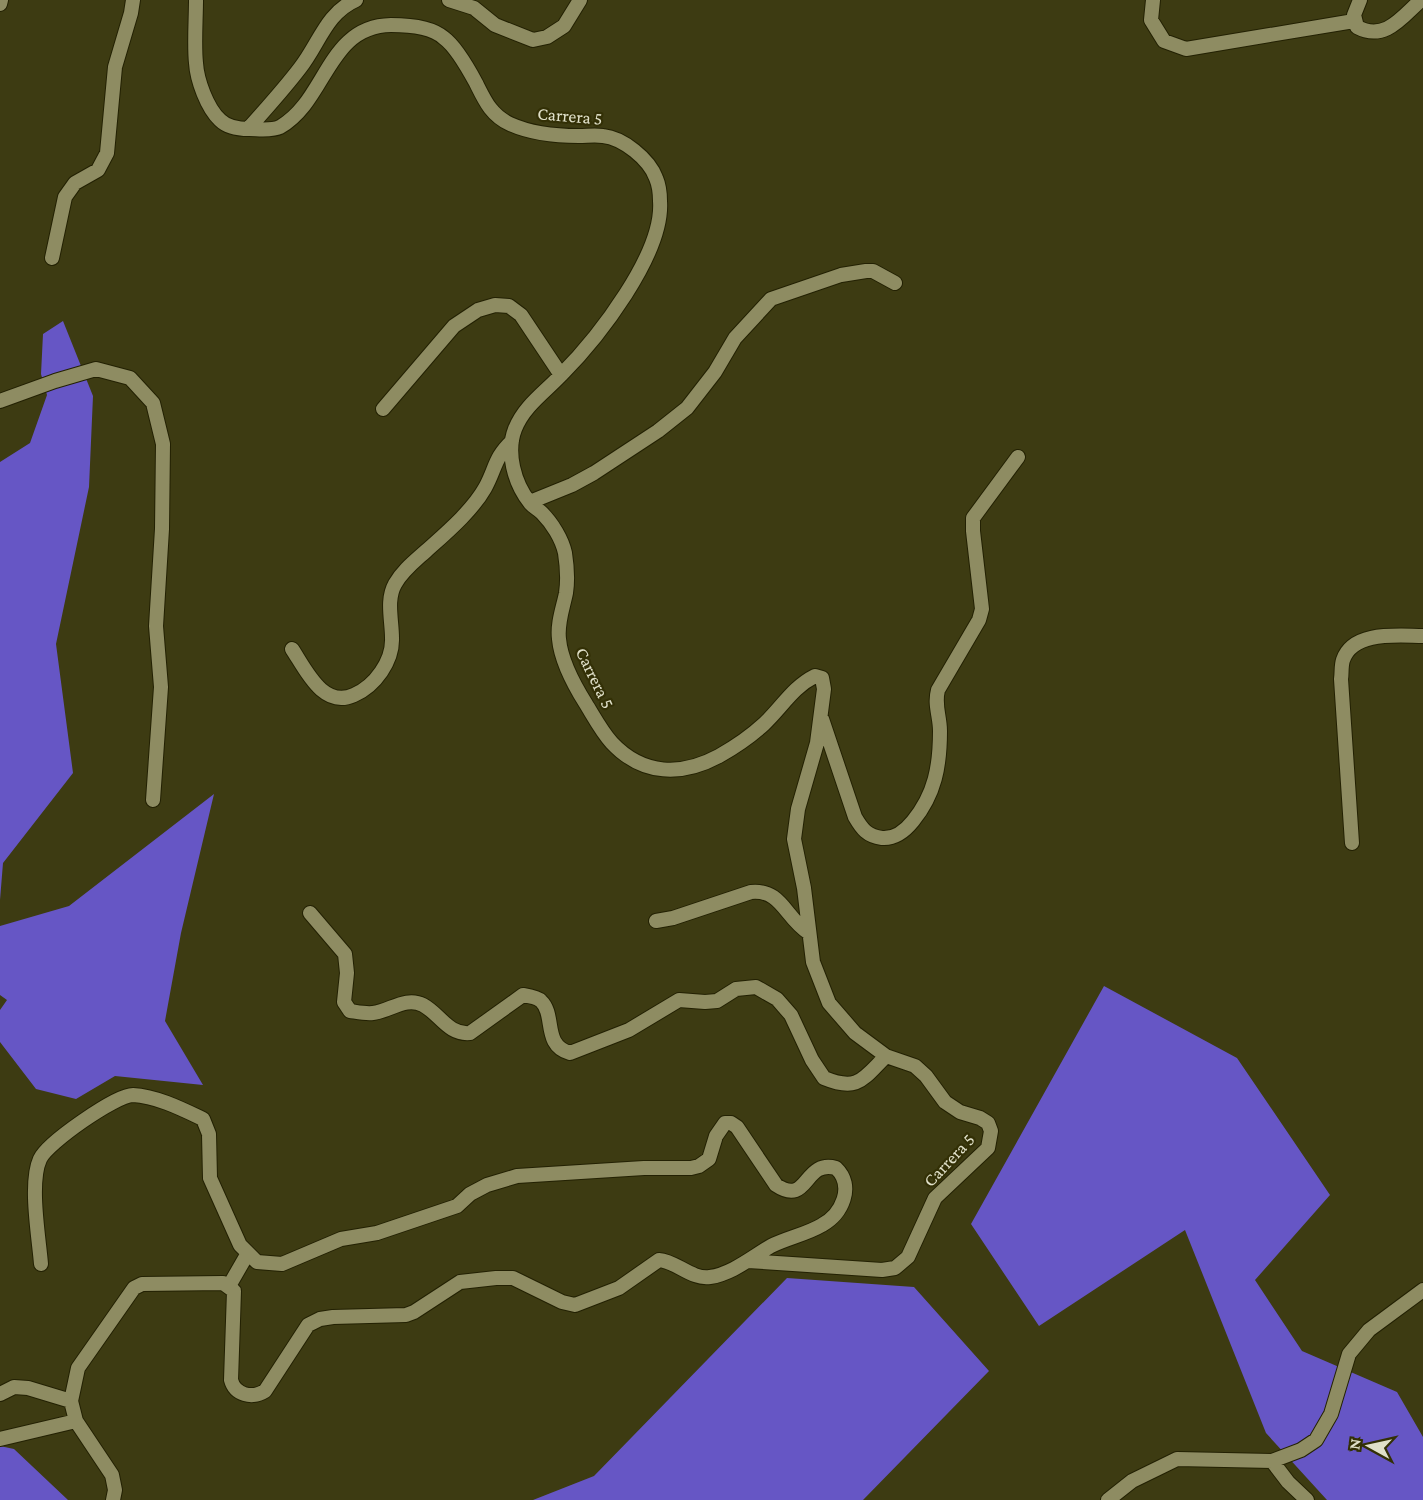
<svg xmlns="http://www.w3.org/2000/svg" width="1423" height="1500" font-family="'Crimson Pro',serif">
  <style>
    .forest { fill: #6656c5 }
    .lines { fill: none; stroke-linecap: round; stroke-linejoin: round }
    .minor-casing { stroke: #232103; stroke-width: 16 }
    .minor { stroke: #8e8c62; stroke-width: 14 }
    .labels { text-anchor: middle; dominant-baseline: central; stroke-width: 4.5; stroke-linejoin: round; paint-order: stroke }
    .street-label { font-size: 18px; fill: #e0e0c9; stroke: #333006 }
  </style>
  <rect width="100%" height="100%" fill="#3d3b12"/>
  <!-- forest -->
  <path class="forest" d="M63,321l30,75 -4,91 -33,157 17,129 -70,90 -3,37v-438l30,-19 17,-48 -6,-21 2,-40z
    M214,794l-33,139 -16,88 38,64 -88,-9 -39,23 -40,-10 -36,-47v-32l7,-10 -7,-5v-69l69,-20z
    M1104,986l133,72 93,137 -75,85 47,71 95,41 26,45v63h-96l-61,-67 -81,-203 -146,96 -68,-102z
    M787,1278l127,9 75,84 -126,129h-330l61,-24z
    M0,1446l14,3 54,51h-68z"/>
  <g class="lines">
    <!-- minor casing -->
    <g class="minor-casing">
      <path id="minor" d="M196,0c0,19 -2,45 0,63 1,17 11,45 24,57 8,8 19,9 29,9 9,0 23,2 31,-2 47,-27 47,-101 111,-102 16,0 41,2 53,13 11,8 25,32 32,45 9,18 15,32 34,41 22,10 45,12 69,12 8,0 16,-1 24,0 20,2 46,23 53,42 3,7 4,15 4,23 4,53 -63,138 -99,174 -16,17 -37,31 -46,54 -9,23 -1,54 15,74 3,4 8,6 12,10 10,10 20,26 23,40 2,13 3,27 1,40 -3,15 -9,30 -7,46 2,22 15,46 27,65 8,13 16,28 26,39 31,33 70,33 107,13 16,-9 32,-20 45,-32 18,-17 29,-37 51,-48l7,2 2,11 -7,54 -19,66 -4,30 10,49 9,74 16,41 26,30 31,23 29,10 11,10 19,26 15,10 20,6 8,5 3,8 -3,17 -53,50 -27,59 -13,11 -13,2 -134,-9
        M449,0l25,8 21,17 38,15 14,-3 17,-11 16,-26
        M1153,0l-2,20 13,21 22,8 168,-28
        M1360,0l-6,15 3,12c28,15 45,-10 64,-27
        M0,4l1,-4
        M248,129c18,-20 36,-40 52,-61 19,-24 26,-55 56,-68
        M52,258l13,-61 10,-14 23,-13 9,-17 8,-86 16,-54 2,-13
        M0,401l55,-20 41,-12 34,9 23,25 10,41 -1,85 -6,97 5,61 -8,113
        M383,409l71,-83 24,-16 17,-5 14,1 12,9 40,60
        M530,502l42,-17 22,-12 64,-42 29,-23 28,-36 20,-34 36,-39 70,-24 25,-4h7l22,12
        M292,649c14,21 31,60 62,46 21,-9 39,-34 38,-57 0,-18 -6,-38 3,-54 8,-14 20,-23 31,-33 20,-18 46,-40 59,-63 11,-20 9,-30 27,-47
        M822,719l33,98c7,12 12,19 27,21 13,1 23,-7 31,-17 22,-27 27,-55 27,-90 0,-15 -6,-26 -2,-41l41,-70 3,-11 -9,-78v-13l45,-61
        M1352,843l-11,-164c1,-6 0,-13 2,-19 10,-30 56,-24 80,-24
        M310,913l35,41 2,19 -3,29 6,9c7,1 16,3 23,2 17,-2 33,-17 50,-8 17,9 25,30 47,28l53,-38c6,1 14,2 18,6 15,14 1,44 29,52l59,-23 50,-30 26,2 12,-1 19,-12 20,-2 21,12 14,16 21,45 12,18c34,14 39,1 62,-22
        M656,921l17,-3 78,-26c31,-3 34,26 58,41
        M41,1264c-2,-26 -12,-81 -1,-105 7,-16 76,-64 93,-64 23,1 49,14 70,24l6,15 1,44 30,67 17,17 25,2 59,-25 36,-6 80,-27 13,-12 17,-9 30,-9 127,-8h47l8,-2 10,-7 7,-23 9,-13h6l6,4 39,58c33,22 27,-26 60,-17 19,18 6,46 -14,57 -15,9 -35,13 -51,21 -19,11 -39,28 -61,31 -18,3 -34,-16 -51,-17l-40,28 -44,17 -13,-3 -49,-24h-17l-36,4 -46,30 -8,3 -73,2 -13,2 -12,6 -43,66c-13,8 -30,4 -34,-11l3,-89 -11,-8 -81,1 -8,4 -56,80 -7,33 5,20 36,54 3,15 -2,10
        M229,1286l19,-33
        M0,1394l14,-7 14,1 43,13
        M0,1439l76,-18
        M1272,1461l16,21 19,18
        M1108,1500l24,-19 45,-22 95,2 29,-11 15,-10 15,-26 18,-60 20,-24 54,-40"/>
    </g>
    <!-- minor -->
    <use href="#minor" class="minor"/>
  </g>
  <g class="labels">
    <!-- street labels -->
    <g class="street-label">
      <text transform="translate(570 116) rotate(5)">Carrera 5</text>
      <text transform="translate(595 678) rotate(64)">Carrera 5</text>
      <text transform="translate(949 1160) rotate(-47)">Carrera 5</text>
    </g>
  </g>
  <!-- north arrow -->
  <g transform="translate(1369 1446) rotate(278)" stroke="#333006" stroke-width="4.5" paint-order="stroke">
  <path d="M0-4.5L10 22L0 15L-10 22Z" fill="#e0e0c9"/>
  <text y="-9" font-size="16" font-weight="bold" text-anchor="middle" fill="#e0e0c9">N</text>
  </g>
</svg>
